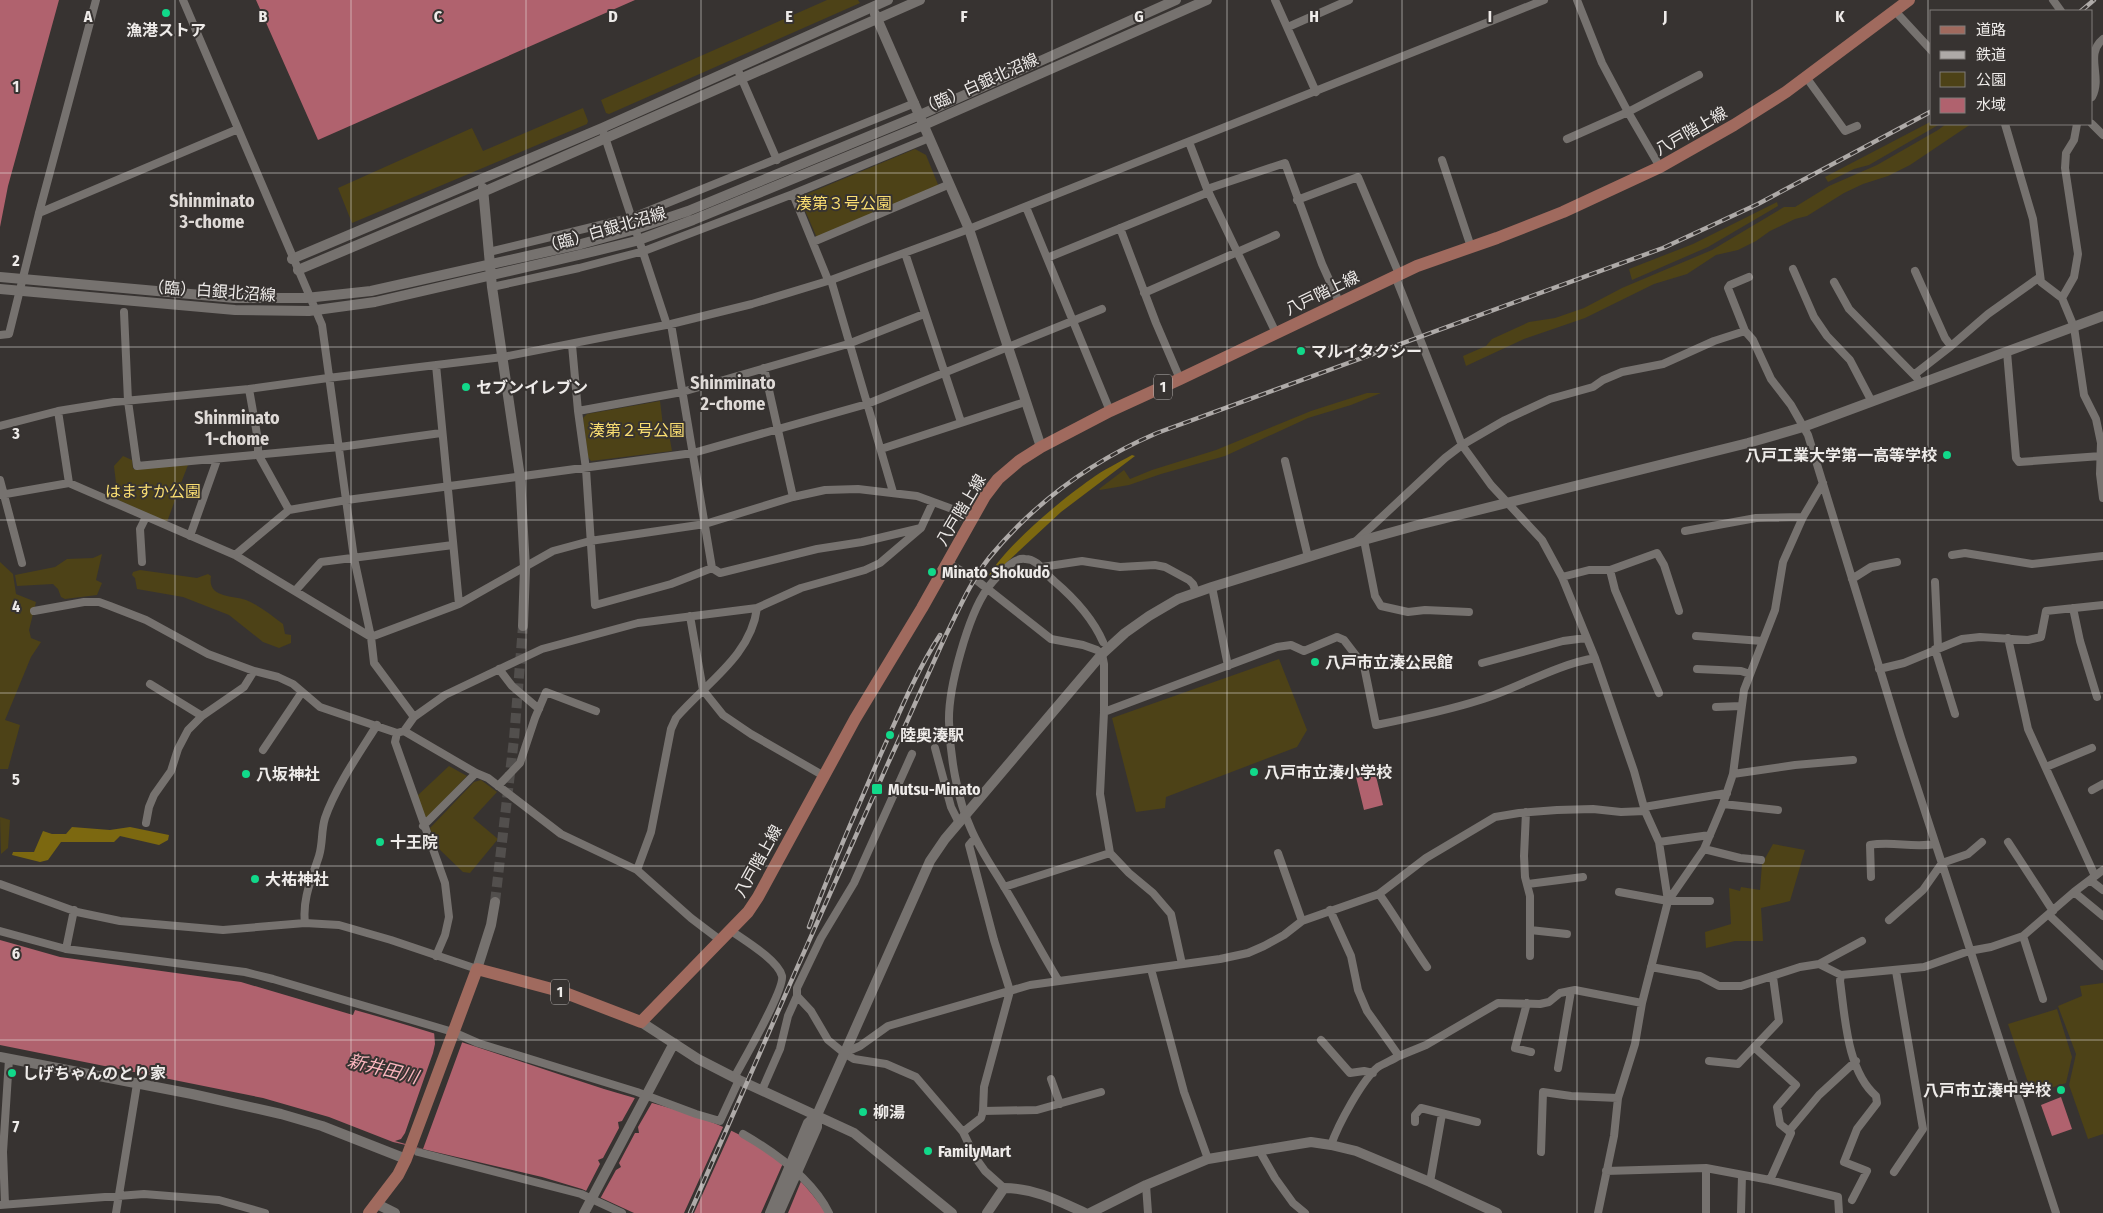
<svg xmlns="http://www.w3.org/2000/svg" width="2103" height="1213" font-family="'Fira Sans Condensed','Noto Sans JP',sans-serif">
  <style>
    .green { fill: #4d4217 }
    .forest { fill: #7c6810 }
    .water { fill: #b0626e }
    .pier { fill: #373331 }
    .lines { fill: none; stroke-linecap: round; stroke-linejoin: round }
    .tertiary-tunnel { stroke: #524f4d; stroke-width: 10; stroke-dasharray: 10 5; stroke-linecap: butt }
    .minor { stroke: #76726f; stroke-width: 8 }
    .tertiary { stroke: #76726f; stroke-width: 10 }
    .primary { stroke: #a06a5e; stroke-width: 12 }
    .rail-casing { stroke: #aeaaa8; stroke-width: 4.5 }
    .rail { stroke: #373331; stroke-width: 2.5; stroke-dasharray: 8; stroke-linecap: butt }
    .grid { fill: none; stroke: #eeebe9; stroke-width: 1; stroke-opacity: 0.55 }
    .poi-dot { fill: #11d98a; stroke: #373331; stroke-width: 2 }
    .labels { text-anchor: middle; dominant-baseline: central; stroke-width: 4; stroke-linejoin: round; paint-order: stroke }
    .shield { fill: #373331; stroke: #b7b4b2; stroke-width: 1 }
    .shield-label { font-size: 15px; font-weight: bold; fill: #eeebe9 }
    .poi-label { font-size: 16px; font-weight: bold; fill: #eeebe9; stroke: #373331; text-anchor: start }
    .street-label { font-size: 16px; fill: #eeebe9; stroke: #373331 }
    .park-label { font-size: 16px; fill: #f9dd71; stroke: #373331 }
    .neighbourhood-label { font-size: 18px; font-weight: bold; fill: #dfdad7; stroke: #373331 }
    .water-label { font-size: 18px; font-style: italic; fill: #fab6be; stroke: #373331 }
    .grid-label { font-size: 16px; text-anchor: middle; font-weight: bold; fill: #eeebe9; stroke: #373331; stroke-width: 4; stroke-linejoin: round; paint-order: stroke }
  </style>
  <rect width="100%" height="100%" fill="#373331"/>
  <!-- green -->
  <path class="green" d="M827,0h31l2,3 -251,111 -3,-1 -5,-13z
    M583,108l5,13 -1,3 -235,99 -14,-35 134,-60 11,23z
    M1932,121v3h8l-71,41 -15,4 -26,13 -3,-5z
    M1946,124h25l-61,41 -22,11 -25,8 -19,9 -37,23 -12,3 -25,12 -14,10 -18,9 -22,5 -29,19 -33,10 -69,34 -61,21 -58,27 -3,-10 23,-10 6,-7 37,-17 26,-4 29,-10 38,-20 90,-38 72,-43h11l34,-21 48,-21 61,-35z
    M915,149l11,6 13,32 -122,51 -16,-37 6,-7z
    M1777,202l1,4 -70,41 -76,33 -3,-11 64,-25z
    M1367,393h14l-30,12 -43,13 -83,38 -64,18 -32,11 -29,5 -1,-1 25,-19 6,9 22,-9 64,-20 95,-39z
    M660,401l4,33h5l3,17 -81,10 -3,-4 -5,-39 4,-4z
    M123,456l9,4 1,9 55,-4 -7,18 12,5 -4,7 -11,-3 -11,30 -49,-22 -4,-34z
    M102,554l-6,26 6,3 -5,12 -32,4 -4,-2 -3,-8 -5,-5 -36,2 -2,-11 40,-8 12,-8 26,-1z
    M0,562l13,12 3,20 20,8 -7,28 2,8 10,4 -10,15 -26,63 15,5 -12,44h-8z
    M140,570l57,8 11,-4 3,2c-4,22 21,19 35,24 13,5 26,16 37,24l2,10 6,1v8l-12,5 -16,-6 -34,-27 -46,-18 -46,-8 -2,-11 -3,-3 1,-3z
    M1279,659l28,71 -10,17 -131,50 -1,11 -29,4 -24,-94z
    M449,766l18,10 -42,44 -8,-24z
    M481,780l16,12 -24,26 25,21 -28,34 -7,-1 -26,-25 -7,-19 44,-46z
    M0,817l10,3 -2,28 -7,6z
    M1773,844l32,6 -15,51 -29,7 2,33h-28l-29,7 -1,-16 26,-8 -2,-36 11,3 1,-4 19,3 2,-26z
    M2103,983v151l-15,5 -19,-54 7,-31 -18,-48 24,-10 -2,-10z
    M2057,1009l15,48 -6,26 -34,11 -24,-70z"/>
  <!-- forest -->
  <path class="forest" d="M1132,455l3,1 -74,56 -69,64 -3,-1c19,-31 72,-75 102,-96 12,-9 27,-16 41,-24z
    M72,827l38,3 20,-3 39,8 -1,5 -9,5 -39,-9 -6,6h-53l-13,18 -8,2 -28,-7 1,-3h21l9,-21 9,3h14z"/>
  <!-- water -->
  <path class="water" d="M0,0h59l-51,186 -8,41z
    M256,0h379l-317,140z
    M1375,772l8,33 -19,5 -8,-33z
    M0,940l60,17 181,25 112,33 2,-5c84,23 166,52 249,79 45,14 94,24 136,46 35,19 64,45 86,78h-192l-52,-24 -40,-12 -149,-35 -64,-25 -66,-19 -263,-53z
    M2061,1097l11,32 -20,7 -11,-31z"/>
  <!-- pier -->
  <path class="pier" d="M434,1031l29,9 -40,109 -28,-8 6,-2 4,-6 28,-80 2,-9z
    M636,1096l17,5 -15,26 1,6h-4l-16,30 2,4 -5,3 -16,29 -15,-6 15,-29 -2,-4 5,-2 16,-30 -1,-6 4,-1z
    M724,1125l8,4 -38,84h-10z
    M784,1161l18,18 -14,34h-27z"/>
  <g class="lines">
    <!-- tertiary-tunnel -->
    <path class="tertiary-tunnel" d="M495,902l19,-163 9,-113"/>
    <!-- minor -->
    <path class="minor" d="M183,0l139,325 32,233 17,79 3,26 40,54
      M1275,0l41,92
      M1577,0l25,63 26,49 32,55
      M2053,0l8,11
      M1895,11l37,40
      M1288,27l61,-27
      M737,68l40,92
      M1806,77l39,54 12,-5
      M2092,97c11,-21 -8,-42 11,-58
      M2005,124l28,95 8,63 21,16 12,29 10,68 12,24 5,24 -1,31 3,24
      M2092,124l11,11
      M602,128l65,197
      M1567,139l61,-27 71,-37
      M1189,142l18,47 69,144
      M1442,160l29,87
      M1207,189l78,-26 37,101 18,40
      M793,194l35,86
      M1297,200l61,-23 41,97
      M1026,207l84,204
      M39,213l199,-84
      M1120,228l36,95 24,56
      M813,242l137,-58
      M489,252l144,-35 282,-114
      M905,253l56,169
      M1047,258l162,-66
      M1793,269l21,48 13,19 23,24 22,42
      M1915,271l30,67 6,8
      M1395,276l67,169 29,40 51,55 20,37 33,81 39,113 11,40
      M831,280l62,212
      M1834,282l15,27 68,69
      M492,287l87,-19 65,-17 149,-57 136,-56
      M1144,293l132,-58
      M2062,298l12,-21 4,-23 -13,-86 1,-15 8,-13 3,-16
      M124,312l4,89 9,65 203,-19 101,-14
      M671,324l41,244 8,5 97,-24 45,-7 59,-14 12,-26
      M1745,331l-17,-43 2,-3 19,-8
      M0,335l9,-1 30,-121 57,-213
      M572,345l6,66
      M2007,352l9,106 3,4 82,-6
      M436,365l23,239
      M764,368l29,129
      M1915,374l36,-28 37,-32 52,-37
      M249,389l9,51v14l31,56
      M58,411l11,72
      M0,426l58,-15 56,-9 135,-13 79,-11 175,-21 168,-33 81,-20 79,-24 138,-51 575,-229
      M881,449l144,-47
      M1285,461l23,96
      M0,480l22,83
      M0,495l69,-12 166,72 136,82
      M1685,531l71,-13 47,-1
      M190,536l27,-76
      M1364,540l11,56 6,10 27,6 17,-2 44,2
      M1354,543l91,-85 17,-13 43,-25 45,-21 43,-12 10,-7 19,-8 41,-8 51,-23 31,-10 8,9 18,39 20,26 17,30 93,303 155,475
      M235,555l54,-45 58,-10 346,-47 174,-49 235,-95
      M1952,555l13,-2 67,11 71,-8
      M142,562l-2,-33 6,-12
      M948,563l27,16 76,60 32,6 14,5 5,4 2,10v48l-4,82 10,59 19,20 24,20 18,21 11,50
      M1042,567l40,-6 38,6 35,-2 10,2 24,13 4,4 3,8
      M712,568l-41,16 -76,21 -9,-136 -8,-58 104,-19 166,-48 76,-30
      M1610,570l5,20 44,103
      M1562,577l27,-7h21l47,-17 7,12 15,46
      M1852,579l19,-12 26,-5
      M1935,582l3,65
      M1212,587l16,79
      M295,591l26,-29 132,-17
      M2073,608l7,33 17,56
      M34,611l50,-9h15l11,4 36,14 62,34 46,17 24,6 15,7 27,23 77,26 7,-2 72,42 12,5 73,56 76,36 54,48 29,22
      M690,616l13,74 20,25 28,19 73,42
      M1696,636l66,5
      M371,637l88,-33 94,-53 37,-10 115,-17 88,-27 32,-7 33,-1 59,7 57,21
      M2008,638l20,91 67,147
      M1935,649l20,65
      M1482,663l81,-22 23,-3
      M499,669l13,17 27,23
      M1697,669l44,2 9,3
      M1879,669l25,-6 58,-24 18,-2 48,3 13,-3 5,-26 57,-6
      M150,684l52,32
      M1716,707l25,-1
      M1104,712l173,-65 14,-2 13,6 33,-14 7,3 20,26 12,59c35,-7 70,-14 104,-25 38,-12 75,-35 115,-42
      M404,731l10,-14 31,-22 97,-46 96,-26 119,-15 44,-20 64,-18 15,-7 41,-35
      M397,733l-2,9 50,141 4,34 -4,18 -9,21
      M935,748l16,59 8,16
      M263,750l39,-58
      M912,754l-58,129 -33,55 -24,50v8l14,15 17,29 16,13 10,6 32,5 30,13 47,55 12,25 10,14 19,17
      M2046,767l46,-19
      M1733,774l62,-9 58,-5
      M498,786l22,-23 15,-45 11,-26 50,19
      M2092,790l11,-6
      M1723,804l55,6
      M1644,807l83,-14
      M1526,812l-2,44 1,21 5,19v60
      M146,823l3,-16 5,-12 17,-24 7,-22 10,-19 14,-14 42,-29 10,-16
      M423,826l53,-53
      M1659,842l51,-7
      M2008,842l45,69
      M1704,849l36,9 21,2
      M1278,853l24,68
      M637,870l14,-38 20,-103 5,-11c30,-35 75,-62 81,-110
      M1871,877l-1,-32c22,-4 43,3 65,-1
      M2090,880l13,10
      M0,884l77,28 43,9 103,9 82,-7 34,2 52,15 86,29
      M1528,884l55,-7
      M1004,887l106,-34
      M1619,892l49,9h42
      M2074,892l29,24
      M1379,894c17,23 31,49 48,73
      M1668,901l36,-52 19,-45 10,-30 11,-84 31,-80 8,-48 20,-45 20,-34
      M1330,910l21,46 7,34 9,21 32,45 27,-11 72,-42 42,1 9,-2 11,-9 15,-3 67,13
      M2049,915l54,51
      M1889,920l34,-30 19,-27 26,-9 14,-12
      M305,923c-3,-24 7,-45 14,-67 4,-13 2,-25 6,-38 10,-30 35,-66 52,-93
      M730,930c14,10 48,30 52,46 3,13 -40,87 -48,102
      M1530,930l37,4
      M0,931l66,18 179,23 28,7 180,53 25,11 159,49 59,22 24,7 19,-41
      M2023,936l20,63
      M66,949l8,-39
      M1819,964l43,-23
      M1651,967l49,9 19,10h22l59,-19 19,-3 22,11 83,-8 45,-16 22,-4 32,-11 51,-44 29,-22
      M1151,969l33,123 24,67
      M1841,975l-1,6c5,36 7,90 36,115l1,7 -20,26 -13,33 23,9 -15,29
      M1058,980c-19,-32 -36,-64 -55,-95 -11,-18 -24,-37 -32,-56 -14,-30 -21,-74 -22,-107 -1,-34 19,-106 38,-133 5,-8 12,-14 18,-20 5,-5 13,-11 20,-10 14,0 20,15 29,22 20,17 39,38 49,61
      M1527,1003l-12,45 16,4
      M1321,1040l29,33 14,-2 9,2
      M1754,1047l42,38 -19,22 3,17 11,9 -21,47
      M844,1053l16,-7 28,-20 142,-41 190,-26 28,-6 16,-7 20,-11 18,-14 77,-27 47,-36 69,-41 24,-4 38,-3 36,-1 28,3 24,-1 14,31 9,59 -26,102 -7,41 -17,54 -4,38 -16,77
      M1709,1061l29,3 41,-43 -6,-44
      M1558,1068l13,-77
      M1051,1079l9,25
      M762,1090l18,-41 8,-33 9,-20
      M983,1111l54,-1 64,-18
      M1415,1122v-7l6,-7 56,14
      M1789,1131l30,-36 37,-34
      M963,1132l18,-14 2,-7 1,-24 26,-96 -16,-51 -25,-95 6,-7
      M743,1134c33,19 69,45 86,79
      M1331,1145c7,-20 31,-65 47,-78 7,-4 14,-7 21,-11
      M1259,1150l16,28 18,25 12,10
      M418,1152l163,42 41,19
      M1541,1152l2,-60 28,4 47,2
      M1606,1171l100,-3 64,12 68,17 1,16
      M1894,1172l29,-43 -27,-158
      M1430,1182l12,-68
      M1146,1185l2,28
      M5,1204l-2,-52 6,-93
      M0,1205l144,-11 75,6 46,13
      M116,1213l21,-129
      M1706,1213v-45
      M1741,1213l1,-38"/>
    <!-- tertiary -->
    <path class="tertiary" d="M875,14l94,215 72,218
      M483,188l9,99 28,190 5,91 -2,58
      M292,259l310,-131 286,-128
      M298,270l185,-78 437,-192
      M0,277l235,21h71l65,-7 210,-47 51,-14 56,-19 232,-96 256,-115
      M0,289l235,21 74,1 66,-9 208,-48 53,-13 57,-21 231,-95 283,-125
      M477,969l14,-44 4,-23
      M641,1022l57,37 41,21 115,53 98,80
      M0,1057l192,37 89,20 41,12 84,33
      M377,1204l18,9
      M584,1213l90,-170
      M770,1213l38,-90 9,-8
      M779,1213l38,-86v-12l113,-254 15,-22 157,-185 23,-21 24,-17 29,-17 34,-12 141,-44 65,-18 330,-82 55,-16 300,-111
      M987,1213l17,-25c30,0 55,13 81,25
      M1090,1213l56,-28 62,-26 103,-17 20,3 25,6 74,31 67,31"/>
    <!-- primary -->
    <path class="primary" d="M369,1213l29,-38 8,-16 71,-190 86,23 78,30 107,-110 10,-15 97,-178 67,-111 63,-112 13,-17 21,-18 22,-14 69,-36 70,-32 237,-113 80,-28 66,-26 97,-45 74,-42 52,-33 123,-92"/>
    <!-- rail casing -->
    <g class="rail-casing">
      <path id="rail" d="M2081,11l13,-11
        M809,927c20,-55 44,-108 67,-162 20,-44 38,-90 64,-130
        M690,1213c66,-152 132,-303 200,-454 19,-41 37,-83 56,-124 13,-26 25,-54 43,-77 45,-55 103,-97 168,-125l506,-185 95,-44 174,-93"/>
    </g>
    <!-- rail -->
    <use href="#rail" class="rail"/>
  </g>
  <!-- grid -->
  <path class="grid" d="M175,0v1213M351,0v1213M526,0v1213M701,0v1213M876,0v1213M1052,0v1213M1227,0v1213M1402,0v1213M1577,0v1213M1752,0v1213M1928,0v1213M0,173h2103M0,347h2103M0,520h2103M0,693h2103M0,866h2103M0,1040h2103"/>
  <!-- markers -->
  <g class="poi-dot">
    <circle cx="166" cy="13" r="5"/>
    <circle cx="1301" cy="351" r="5"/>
    <circle cx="466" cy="387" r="5"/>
    <circle cx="1947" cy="455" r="5"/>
    <circle cx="932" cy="572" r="5"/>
    <circle cx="1315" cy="662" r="5"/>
    <circle cx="890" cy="735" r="5"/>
    <circle cx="1254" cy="772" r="5"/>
    <circle cx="246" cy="774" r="5"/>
    <rect x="871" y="783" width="12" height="12" rx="2.5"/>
    <circle cx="380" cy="842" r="5"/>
    <circle cx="255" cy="879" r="5"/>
    <circle cx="12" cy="1073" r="5"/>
    <circle cx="2061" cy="1090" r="5"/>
    <circle cx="863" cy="1112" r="5"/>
    <circle cx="928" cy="1151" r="5"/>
  </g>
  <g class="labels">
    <!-- shield labels -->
    <g class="shield">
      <rect x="1154" y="374.5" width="18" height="25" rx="4"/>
      <rect x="551" y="979.5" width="18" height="25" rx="4"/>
    </g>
    <g class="shield-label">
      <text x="1163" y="387">1</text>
      <text x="560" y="992">1</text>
    </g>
    <!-- poi labels -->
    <g class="poi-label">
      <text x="166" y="30" text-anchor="middle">漁港ストア</text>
      <text x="1311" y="351">マルイタクシー</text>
      <text x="476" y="387">セブンイレブン</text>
      <text x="1937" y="455" text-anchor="end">八戸工業大学第一高等学校</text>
      <text x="942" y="572">Minato Shokudō</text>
      <text x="1325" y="662">八戸市立湊公民館</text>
      <text x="900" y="735">陸奥湊駅</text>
      <text x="1264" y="772">八戸市立湊小学校</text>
      <text x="256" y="774">八坂神社</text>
      <text x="888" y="789">Mutsu-Minato</text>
      <text x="390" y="842">十王院</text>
      <text x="265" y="879">大祐神社</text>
      <text x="22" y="1073">しげちゃんのとり家</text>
      <text x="2051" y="1090" text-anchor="end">八戸市立湊中学校</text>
      <text x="873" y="1112">柳湯</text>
      <text x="938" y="1151">FamilyMart</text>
    </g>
    <!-- street labels -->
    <g class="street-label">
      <text transform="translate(979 84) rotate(-24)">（臨）白銀北沼線</text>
      <text transform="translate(1691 131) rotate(-30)">八戸階上線</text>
      <text transform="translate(604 230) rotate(-16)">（臨）白銀北沼線</text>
      <text transform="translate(212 291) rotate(4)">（臨）白銀北沼線</text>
      <text transform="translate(1322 293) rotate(-26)">八戸階上線</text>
      <text transform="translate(961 510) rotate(-59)">八戸階上線</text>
      <text transform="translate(758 861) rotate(-61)">八戸階上線</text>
    </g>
    <!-- park labels -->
    <g class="park-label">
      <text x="844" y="203">湊第３号公園</text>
      <text x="637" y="430">湊第２号公園</text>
      <text x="153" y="491">はますか公園</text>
    </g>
    <!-- neighbourhood labels -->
    <g class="neighbourhood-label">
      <text x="212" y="201">Shinminato<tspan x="212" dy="21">3-chome</tspan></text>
      <text x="733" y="383">Shinminato<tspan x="733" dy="21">2-chome</tspan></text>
      <text x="237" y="418">Shinminato<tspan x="237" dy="21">1-chome</tspan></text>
    </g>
    <!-- water labels -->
    <g class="water-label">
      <text transform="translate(383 1069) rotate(14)">新井田川</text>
    </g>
  </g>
  <g class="grid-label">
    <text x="88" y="22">A</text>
    <text x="263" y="22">B</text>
    <text x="438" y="22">C</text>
    <text x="613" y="22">D</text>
    <text x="789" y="22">E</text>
    <text x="964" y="22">F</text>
    <text x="1139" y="22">G</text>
    <text x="1314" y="22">H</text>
    <text x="1490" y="22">I</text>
    <text x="1665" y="22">J</text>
    <text x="1840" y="22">K</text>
    <text x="16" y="92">1</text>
    <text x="16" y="266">2</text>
    <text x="16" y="439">3</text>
    <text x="16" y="612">4</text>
    <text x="16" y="785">5</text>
    <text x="16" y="959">6</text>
    <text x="16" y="1132">7</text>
  </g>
  <!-- legend -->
  <rect x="1930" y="10" width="162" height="115" fill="#373331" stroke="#807d7b"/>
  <rect x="1940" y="26" width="25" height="8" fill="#a06a5e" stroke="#807d7b"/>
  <text x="1976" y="35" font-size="15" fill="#eeebe9">道路</text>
  <rect x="1940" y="51" width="25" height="8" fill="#aeaaa8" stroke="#807d7b"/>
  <text x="1976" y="60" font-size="15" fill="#eeebe9">鉄道</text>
  <rect x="1940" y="72" width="25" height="15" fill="#4d4217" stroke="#807d7b"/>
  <text x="1976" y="85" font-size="15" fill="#eeebe9">公園</text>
  <rect x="1940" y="98" width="25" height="15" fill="#b0626e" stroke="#807d7b"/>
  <text x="1976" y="110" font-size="15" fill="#eeebe9">水域</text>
</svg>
